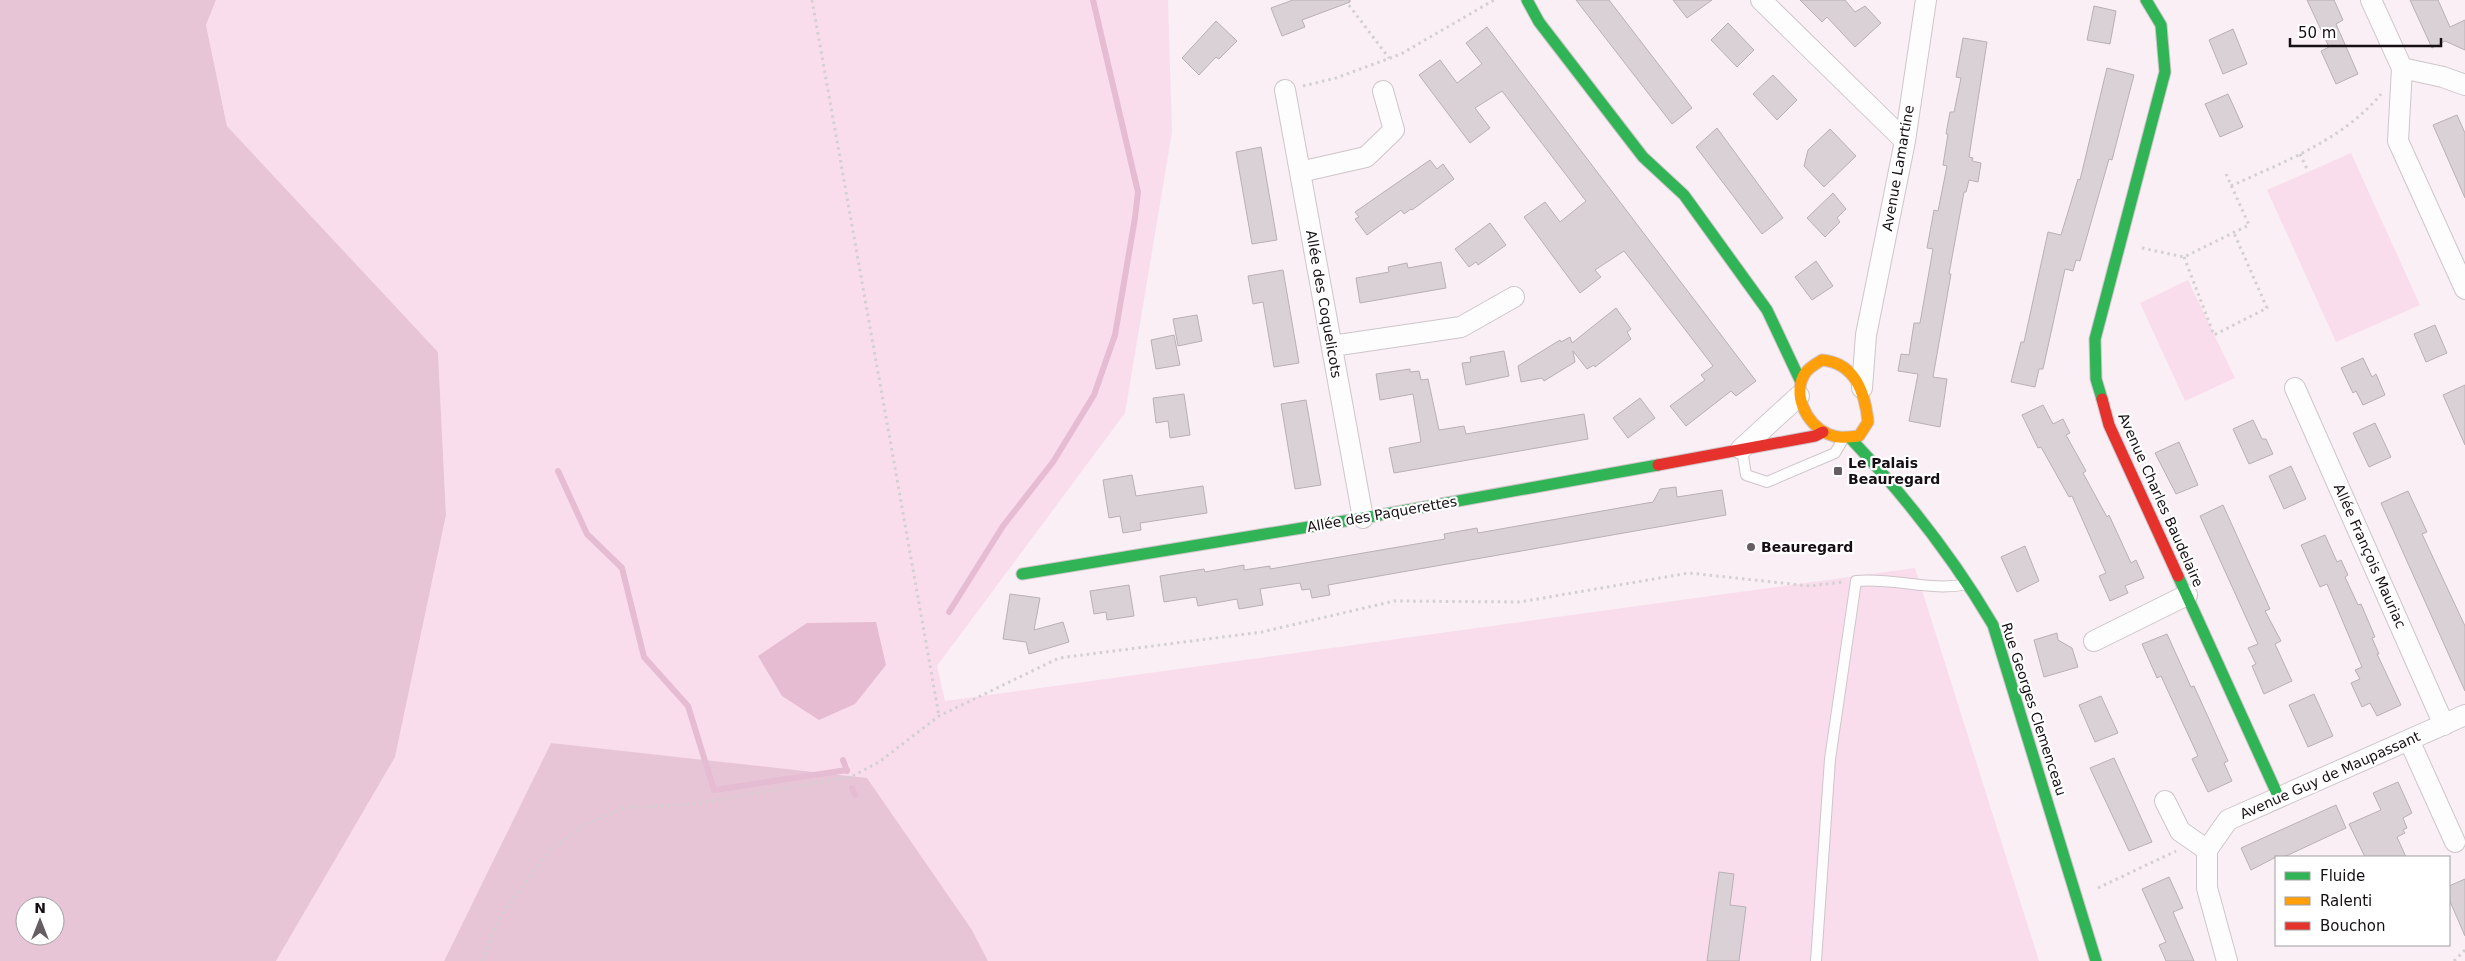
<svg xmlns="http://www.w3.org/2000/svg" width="2465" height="961" font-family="'DejaVu Sans',sans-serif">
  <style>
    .green { fill: #faddec }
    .forest { fill: #e7c5d7; fill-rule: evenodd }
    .water { fill: #e5bcd2 }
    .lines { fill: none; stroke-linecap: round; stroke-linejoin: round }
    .stream { stroke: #e5bcd2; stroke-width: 6 }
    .building { fill: #d9d1d5; stroke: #b9b0b5 }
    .lane-casing { stroke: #cec5ca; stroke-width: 12 }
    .street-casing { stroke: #cec5ca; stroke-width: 22 }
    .fast-casing { stroke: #cec5ca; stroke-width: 13 }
    .slow-casing { stroke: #cec5ca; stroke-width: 13 }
    .jam-casing { stroke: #cec5ca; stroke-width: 13 }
    .path { stroke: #d3d0d1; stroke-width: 3; stroke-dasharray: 2.5 4; stroke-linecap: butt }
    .lane { stroke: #fefdfd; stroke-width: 10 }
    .street { stroke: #fefdfd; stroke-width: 20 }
    .fast { stroke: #30b455; stroke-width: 11 }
    .slow { stroke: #ff9f0a; stroke-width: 11 }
    .jam { stroke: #e5322d; stroke-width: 11 }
    .poi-dot { fill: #655d62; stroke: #fff; stroke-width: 2 }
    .labels { text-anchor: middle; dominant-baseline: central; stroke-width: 4.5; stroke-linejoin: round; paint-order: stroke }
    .street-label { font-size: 14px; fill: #160f13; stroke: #fff }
    .poi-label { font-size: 14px; font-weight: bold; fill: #160f13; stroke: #fff; text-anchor: start }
  </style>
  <rect width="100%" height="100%" fill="#f9eff4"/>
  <!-- green -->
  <path class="green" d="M216,0h952l4,132 -47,281 -188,253 8,35 970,-133 124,393h-1051l-16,-31 -421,-187 -107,218h-168l119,-205 51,-241 -8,-163 -211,-226 -21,-101z
    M2351,153l69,152 -84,37 -69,-152z
    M2188,280l47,98 -50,23 -45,-98z"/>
  <!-- forest -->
  <path class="forest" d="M0,0h216l-10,25 21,101 211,226 8,163 -51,242 -119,204h-276zM25,906h30v30h-30z
    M551,743l316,35 105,152 16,31h-544z"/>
  <!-- water -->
  <path class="water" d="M876,622l10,43 -31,39 -36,16 -37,-24 -24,-40 49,-33z"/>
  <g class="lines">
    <!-- stream -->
    <path class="stream" d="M558,471l29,63 35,34 22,89 44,49 26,84 133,-20
      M949,612l54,-86 50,-64 41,-67 21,-60 20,-117 3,-26 -45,-192
      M843,760l4,11
      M852,788l3,7"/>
  </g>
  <!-- building -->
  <path class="building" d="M1293,0h57v2l-48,18 3,7 -23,9 -11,-28z
    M1576,0h33l83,108 -20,16z
    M1673,0h39l-25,18z
    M1800,0h45l10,12 10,-6 16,17 -26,24 -28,-30 -5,5z
    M2307,0h27l9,20 -7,4 22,50 -22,10 -15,-33 8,-4z
    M2410,0h28l12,27 15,-7v30l-20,-9 -13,7z
    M2094,6l22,5 -6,33 -23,-4z
    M1216,21l21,20 -18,18 -3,-2 -17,18 -17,-17z
    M1728,23l26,27 -17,17 -26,-27z
    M1487,27l269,354 -20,15 -5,-5 -45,35 -16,-20 35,-26 -4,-5 12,-9 -53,-69 -36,-46 -29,19 6,7 -21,16 -56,-76 21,-15 15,20 26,-21 -84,-110 -27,17 15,20 -20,15 -51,-68 21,-15 17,23 25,-19 -16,-21z
    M2233,29l14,35 -24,10 -14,-34z
    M1963,38l24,4 -18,115 4,1 -1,3 9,2 -3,19 -9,-2 -3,12h-2l-15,82h2l-18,103 14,2 -7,48 -31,-6 9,-47 -20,-3 3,-17 8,1 5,-32h6l13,-74 -6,-1 7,-38 4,1 9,-45 -4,-1 5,-31h-2l4,-22h4l7,-34 -5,-1z
    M2107,68l27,7 -22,85 -3,-1 -29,102 -4,-1 -3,11 -8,-2 -22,100h-4l-4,18 -24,-5 10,-40h3l24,-110 13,3 17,-56 2,1z
    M1773,75l24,25 -20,20 -24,-26z
    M2228,94l15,33 -23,10 -15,-33z
    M2457,115l8,18v65l-32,-73z
    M1717,128l66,90 -21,16 -66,-87z
    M1830,129l26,27 -32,31 -20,-21 4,-16z
    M1261,147l16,93 -25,4 -16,-92z
    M1430,160l7,9 6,-5 11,15 -42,31 -1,-1 -7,5 -3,-4 -34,25 -12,-16 4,-2 -4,-5z
    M1833,193l13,16 -9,9 3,4 -15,15 -18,-19z
    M1490,223l16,22 -28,20 -2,-3 -7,5 -14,-18z
    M1816,261l17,25 -21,14 -17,-23z
    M1441,262l5,26 -86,15 -4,-25 33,-6 -1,-5 19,-4 1,5z
    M1283,270l16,93 -25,4 -11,-65 -10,2 -5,-28z
    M1616,308l15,21 -4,3 4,7 -36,28 -1,-2 -7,4 -14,-18 2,11 -31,19 -2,-3 -21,4 -3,-16 42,-26 1,2 9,-5 2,6z
    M1197,315l5,26 -24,5 -5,-27z
    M2435,325l12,28 -21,9 -12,-28z
    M1174,335l6,30 -24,4 -5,-29z
    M1504,351l5,25 -43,9 -4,-22 9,-1 -1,-5z
    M2363,358l9,19 4,-3 9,21 -22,10 -7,-14 -3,2 -12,-25z
    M1410,369v3l9,-1 2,9 7,-1 11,51 25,-4 2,8 118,-20 4,25 -194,34 -5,-25 32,-6 -8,-48 -33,6 -4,-26z
    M2465,385v60l-22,-50z
    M1184,394l6,41 -20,3 -2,-17 -12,2 -3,-25z
    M1640,398l15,20 -27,20 -15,-20z
    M1306,400l15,85 -26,4 -14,-85z
    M2043,405l10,19 10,-5 7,14 -4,2 20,36 -3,2 24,44 2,-2 22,48 5,-3 8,18 -19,8 3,7 -18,8 -11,-25 7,-3 -34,-77 -3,1 -28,-50 -3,1 -16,-33z
    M2253,420l9,19h4l7,15 -24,10 -16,-35z
    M2375,423l16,34 -22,10 -16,-34z
    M2179,442l19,43 -22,9 -21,-41z
    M2291,466l15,33 -22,10 -15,-33z
    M1132,475l4,21 67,-10 4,27 -67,10 1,7 -18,3 -3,-17 -11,2 -6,-38z
    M1676,487l1,10 45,-7 4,25 -398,70 2,10 -18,3 -2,-9 -8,1 -2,-7 -40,6 3,16 -24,4 -2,-10 -39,7 -2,-9 -32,5 -4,-26 44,-7 1,3 39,-7v5l26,-4v3l175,-30 -1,-5 33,-6 1,5 175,-31 7,-13z
    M2408,491l19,41 -5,2 43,92v65l-84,-188z
    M2223,505l47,104 -5,2 16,30 -6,3 17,37 -28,13 -12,-28 4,-2 -8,-16 10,-4 -58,-128z
    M2325,535l12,27 4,-2 7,15 -3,2 13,28 3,-1 14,33 -3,1 7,16h-2l24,51 -24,11 -7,-13 -8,4 -11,-24 9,-4 -5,-9 7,-3 -35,-83 -7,3 -19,-42z
    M2025,546l14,35 -22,11 -16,-35z
    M1129,585l5,31 -27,4 -1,-8 -12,2 -4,-23z
    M1010,594l30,4 -6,32 29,-8 6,20 -40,12 -3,-12 -23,-3z
    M2057,633l1,7 14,8 6,19 -34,10 -10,-37z
    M2167,634l24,53 3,-1 34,75 -4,2 8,18 -24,11 -16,-33 6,-3 -37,-80 -4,2 -15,-34z
    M2314,694l19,42 -25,11 -19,-42z
    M2101,696l17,37 -23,9 -16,-37z
    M2114,758l38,84 -23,9 -39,-83z
    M2398,782l14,31 -9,5 4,10 -4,2 2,3 -8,4 9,20h-41l-16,-33 32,-14 -8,-17z
    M2336,805l10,23 -62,29h-8l-25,13 -10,-22z
    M1719,872l15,2 -4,31 16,2 -7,54h-32z
    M2169,877l14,31 -10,4 21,49h-28l-7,-16 7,-3 -24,-53z
    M2465,879v57l-16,-37v-13z"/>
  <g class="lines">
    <!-- lane casing -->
    <g class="lane-casing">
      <path id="lane" d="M1742,450l4,25 21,7 68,-29 7,-12
        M1816,961l14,-202 26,-178c37,-4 75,11 111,3"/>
    </g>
    <!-- street casing -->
    <g class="street-casing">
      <path id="street" d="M1761,0l144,141
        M2371,0l31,68 -4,73 67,148
        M2402,68l41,9 22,8
        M1285,90l78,428
        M1300,172l66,-15 28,-27 -11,-39
        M1332,346l129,-19 53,-30
        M1862,388l4,-53 39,-194 21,-141
        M2295,388l149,337
        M1741,449l58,-53
        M2094,641l93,-46
        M2409,740l46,102
        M2165,801l15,30 27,19
        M2227,961l-20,-73v-38l21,-30 237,-105"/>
    </g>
    <!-- fast casing -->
    <g class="fast-casing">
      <path id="fast" d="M1527,0l12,22 104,135 41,38 83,115 33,70
        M2102,399l-6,-20 -1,-40 70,-267 -4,-47 -15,-25
        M1851,439c54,57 102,118 142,186l103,336
        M1022,574l341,-56 295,-53
        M2178,576l101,222"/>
    </g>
    <!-- slow casing -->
    <g class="slow-casing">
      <path id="slow" d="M1822,360c33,3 43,32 46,62l-9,14c-11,1 -20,3 -31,-2 -22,-10 -37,-41 -22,-62 4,-5 11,-9 16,-12z"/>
    </g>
    <!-- jam casing -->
    <g class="jam-casing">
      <path id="jam" d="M2102,399l7,26 69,151
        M1658,465l157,-29 8,-4"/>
    </g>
    <!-- path -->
    <path class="path" d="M812,0l127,716
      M1345,0l44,58
      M1303,86l33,-8 65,-24 93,-54
      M2300,154l8,17
      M2231,186c52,-24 112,-46 150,-92
      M2142,248l42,9 65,-32 -23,-51
      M2184,257l30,78 53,-27 -33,-75
      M2098,888l78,-37
      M482,961l16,-41 50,-68 36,-27 39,-17 71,-4 157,-27 28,-15 60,-46 120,-58 203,-26 132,-31 126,1 169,-29 121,13 32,-4
      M2454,961l11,-11"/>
    <!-- lane -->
    <use href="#lane" class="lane"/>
    <!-- street -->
    <use href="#street" class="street"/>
    <!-- fast -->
    <use href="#fast" class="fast"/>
    <!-- slow -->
    <use href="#slow" class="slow"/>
    <!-- jam -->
    <use href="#jam" class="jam"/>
  </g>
  <!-- markers -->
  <g class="poi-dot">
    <rect x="1833" y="466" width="10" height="10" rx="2.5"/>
    <circle cx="1751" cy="547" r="5"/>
  </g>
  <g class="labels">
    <!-- street labels -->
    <g class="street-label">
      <text transform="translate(1898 168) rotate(-80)">Avenue Lamartine</text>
      <text transform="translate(1324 304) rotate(80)">Allée des Coquelicots</text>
      <text transform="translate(2161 500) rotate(66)">Avenue Charles Baudelaire</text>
      <text transform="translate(1382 514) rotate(-10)">Allée des Paquerettes</text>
      <text transform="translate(2370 556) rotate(66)">Allée François Mauriac</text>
      <text transform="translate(2034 709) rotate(72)">Rue Georges Clemenceau</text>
      <text transform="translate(2330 775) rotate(-24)">Avenue Guy de Maupassant</text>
    </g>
    <!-- poi labels -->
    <g class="poi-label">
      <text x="1848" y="463">Le Palais<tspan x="1848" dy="16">Beauregard</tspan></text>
      <text x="1761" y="547">Beauregard</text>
    </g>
  </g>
  <!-- legend -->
  <rect x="2275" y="856" width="175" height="90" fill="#ffffff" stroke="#a29fa1"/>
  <rect x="2285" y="872" width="25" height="8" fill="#30b455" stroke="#a29fa1"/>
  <text x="2320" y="881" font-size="15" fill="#160f13">Fluide</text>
  <rect x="2285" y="897" width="25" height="8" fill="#ff9f0a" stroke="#a29fa1"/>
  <text x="2320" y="906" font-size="15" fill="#160f13">Ralenti</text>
  <rect x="2285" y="922" width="25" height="8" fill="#e5322d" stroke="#a29fa1"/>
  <text x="2320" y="931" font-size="15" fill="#160f13">Bouchon</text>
  <!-- north arrow -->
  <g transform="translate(40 921)"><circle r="24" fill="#ffffff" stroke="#a29fa1"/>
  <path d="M0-4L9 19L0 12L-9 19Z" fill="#655d62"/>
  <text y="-8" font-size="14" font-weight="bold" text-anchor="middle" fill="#160f13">N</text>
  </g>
  <!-- scale -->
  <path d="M2290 38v8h151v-8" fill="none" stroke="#160f13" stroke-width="2.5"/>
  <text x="2298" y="38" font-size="15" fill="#160f13" stroke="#ffffff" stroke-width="4" paint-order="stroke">50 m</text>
</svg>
